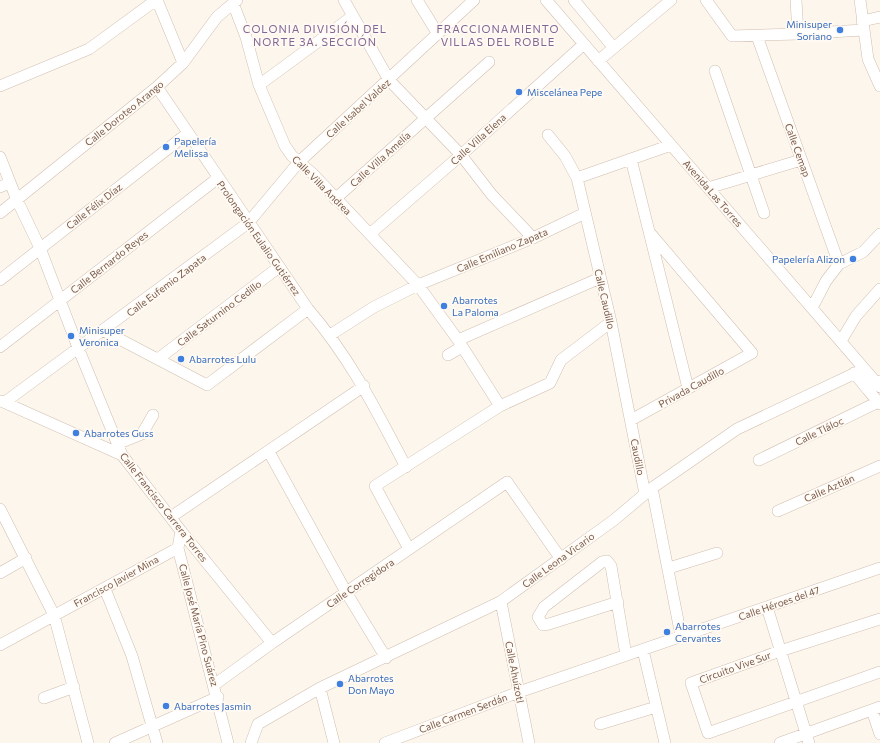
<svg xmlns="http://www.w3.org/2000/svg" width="880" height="743" font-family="Commissioner,sans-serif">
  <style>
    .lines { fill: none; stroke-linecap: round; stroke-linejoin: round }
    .minor-casing { stroke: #d1beb0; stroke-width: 12 }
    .minor { stroke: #fff; stroke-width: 11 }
    .shop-dot { fill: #3f7fe0; stroke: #fffaf3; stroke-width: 1.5 }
    .labels { text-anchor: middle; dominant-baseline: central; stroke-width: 3.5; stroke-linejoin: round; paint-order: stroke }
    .shop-label { font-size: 10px; fill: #366cbe; stroke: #fffaf3; text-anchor: start }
    .street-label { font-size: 10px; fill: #7a5c4d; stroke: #fffaf3 }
    .neighbourhood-label { font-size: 11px; letter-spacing: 1px; fill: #846695; stroke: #fffaf3 }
  </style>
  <rect width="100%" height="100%" fill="#fdf6ec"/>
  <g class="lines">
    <!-- minor casing -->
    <g class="minor-casing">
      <path id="minor" d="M157,0l26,63
        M344,0l45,80 72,75 31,40 41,43
        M417,0l21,34
        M546,0l334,387
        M574,0l39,47
        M706,0l26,36 66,-2 65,-4
        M796,0l2,34
        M860,0l8,59 12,27
        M233,3l13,34 13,48 26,61 7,10 21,18 105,111 40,55 42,66
        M862,21l18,-4
        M757,36l82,228
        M598,61l73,-61
        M715,71l49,142
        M259,85l94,-69
        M0,86l89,-37 67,-49
        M157,87l151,222c43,50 68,101 98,158
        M548,135l17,21 12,22 34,144 34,172
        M0,157l17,43 23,48 39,102 43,105 59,76 91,112
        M631,159l57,229
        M577,178l94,-33
        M0,187l10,-4
        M708,188l93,-28
        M335,199l154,-137
        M0,213l157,-126 26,-24 34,-46 20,-17
        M371,233l90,-78 123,-111
        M0,280l188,-147
        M812,308l14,-27 13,-17 24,-12 17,-18
        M104,331l103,54 101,-76
        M330,335l44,-28 44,-22 115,-47 52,-25
        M458,340l142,-62
        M841,341l15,-25 24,-27
        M0,347l218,-169
        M448,355l14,-8
        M158,359l121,-92
        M854,373l14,17
        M880,381l-12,9 12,14
        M1,401l121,54
        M5,402l243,-179 51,-61 175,-162
        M631,420l121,-67 -102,-120
        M117,444l25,-10 11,-19
        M269,452l77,140 40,66
        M759,460l119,-58
        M652,488l29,148
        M0,509l54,106 34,128
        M778,511l102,-45
        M171,517l193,-131
        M181,531l-3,17 50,195
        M409,549l-34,-63 125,-80 50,-23 11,-23 50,-38
        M669,568l48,-15
        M0,573l26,-15
        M105,589l27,67 25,87
        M501,602l28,141
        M618,602l-69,22 -6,1 -5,-8 6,-10 58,-45 5,-1 4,5 15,89
        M767,607l42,136
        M880,619l-100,32 -89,32 17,50 172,-61
        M0,645l178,-97
        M643,650l22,93
        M214,685l58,-42 235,-161 54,77
        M320,688l14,55
        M44,698l30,-11
        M872,710l8,24
        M600,724l56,-17
        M115,743l103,-46
        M251,743l7,-19 62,-36 180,-86 114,-82 38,-32 85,-59 127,-60
        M385,743l134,-51 361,-124
        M780,743l100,-36"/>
    </g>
    <!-- minor -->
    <use href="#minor" class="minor"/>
  </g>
  <!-- markers -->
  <g class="shop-dot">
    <circle cx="840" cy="30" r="4"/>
    <circle cx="519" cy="92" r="4"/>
    <circle cx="166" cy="147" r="4"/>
    <circle cx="853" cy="259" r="4"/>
    <circle cx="444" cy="306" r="4"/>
    <circle cx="71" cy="336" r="4"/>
    <circle cx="181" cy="359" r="4"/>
    <circle cx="76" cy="433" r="4"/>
    <circle cx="667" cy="632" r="4"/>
    <circle cx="340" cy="684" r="4"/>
    <circle cx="166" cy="706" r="4"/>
  </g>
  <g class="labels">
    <!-- shop labels -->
    <g class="shop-label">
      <text x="832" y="24" text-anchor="end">Minisuper<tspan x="832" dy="12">Soriano</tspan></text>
      <text x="527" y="92">Miscelánea Pepe</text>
      <text x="174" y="141">Papelería<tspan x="174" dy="12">Melissa</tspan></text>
      <text x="845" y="259" text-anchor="end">Papelería Alizon</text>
      <text x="452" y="300">Abarrotes<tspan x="452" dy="12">La Paloma</tspan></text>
      <text x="79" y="330">Minisuper<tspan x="79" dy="12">Veronica</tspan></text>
      <text x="189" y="359">Abarrotes Lulu</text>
      <text x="84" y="433">Abarrotes Guss</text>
      <text x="675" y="626">Abarrotes<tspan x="675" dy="12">Cervantes</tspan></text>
      <text x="348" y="678">Abarrotes<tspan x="348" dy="12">Don Mayo</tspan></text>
      <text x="174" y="706">Abarrotes Jasmin</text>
    </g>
    <!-- street labels -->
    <g class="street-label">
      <text transform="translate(358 108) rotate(-42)">Calle Isabel Valdez</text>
      <text transform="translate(124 113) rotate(-39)">Calle Doroteo Arango</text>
      <text transform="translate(478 139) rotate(-42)">Calle Villa Elena</text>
      <text transform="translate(798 150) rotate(70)">Calle Cemap</text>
      <text transform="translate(380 159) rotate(-42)">Calle Villa Amelía</text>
      <text transform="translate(322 185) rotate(45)">Calle Villa Andrea</text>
      <text transform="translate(713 193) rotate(49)">Avenida Las Torres</text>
      <text transform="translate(94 206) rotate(-38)">Calle Félix Díaz</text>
      <text transform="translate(259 238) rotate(55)">Prolongación Eulalio Gutiérrez</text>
      <text transform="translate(502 250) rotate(-23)">Calle Emiliano Zapata</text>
      <text transform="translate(109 262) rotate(-38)">Calle Bernardo Reyes</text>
      <text transform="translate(166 285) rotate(-37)">Calle Eufemio Zapata</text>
      <text transform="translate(605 299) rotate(77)">Calle Caudillo</text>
      <text transform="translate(219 313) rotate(-37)">Calle Saturnino Cedillo</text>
      <text transform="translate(691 387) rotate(-29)">Privada Caudillo</text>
      <text transform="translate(819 431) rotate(-26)">Calle Tláloc</text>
      <text transform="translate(638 457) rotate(79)">Caudillo</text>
      <text transform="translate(829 488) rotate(-24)">Calle Aztlán</text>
      <text transform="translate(164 507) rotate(52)">Calle Francisco Carrera Torres</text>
      <text transform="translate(558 560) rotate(-36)">Calle Leona Vicario</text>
      <text transform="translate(116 581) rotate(-29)">Francisco Javier Mina</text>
      <text transform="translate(360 583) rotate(-34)">Calle Corregidora</text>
      <text transform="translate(779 603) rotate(-19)">Calle Héroes del 47</text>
      <text transform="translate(199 625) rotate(75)">Calle José María Pino Suárez</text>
      <text transform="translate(735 667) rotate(-20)">Circuito Vive Sur</text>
      <text transform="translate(515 672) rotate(79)">Calle Ahuízotl</text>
      <text transform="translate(463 713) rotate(-21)">Calle Carmen Serdán</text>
    </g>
    <!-- neighbourhood labels -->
    <g class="neighbourhood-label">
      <text x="315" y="28">COLONIA DIVISIÓN DEL<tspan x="315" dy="13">NORTE 3A. SECCIÓN</tspan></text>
      <text x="498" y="28">FRACCIONAMIENTO<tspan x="498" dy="13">VILLAS DEL ROBLE</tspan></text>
    </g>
  </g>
</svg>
